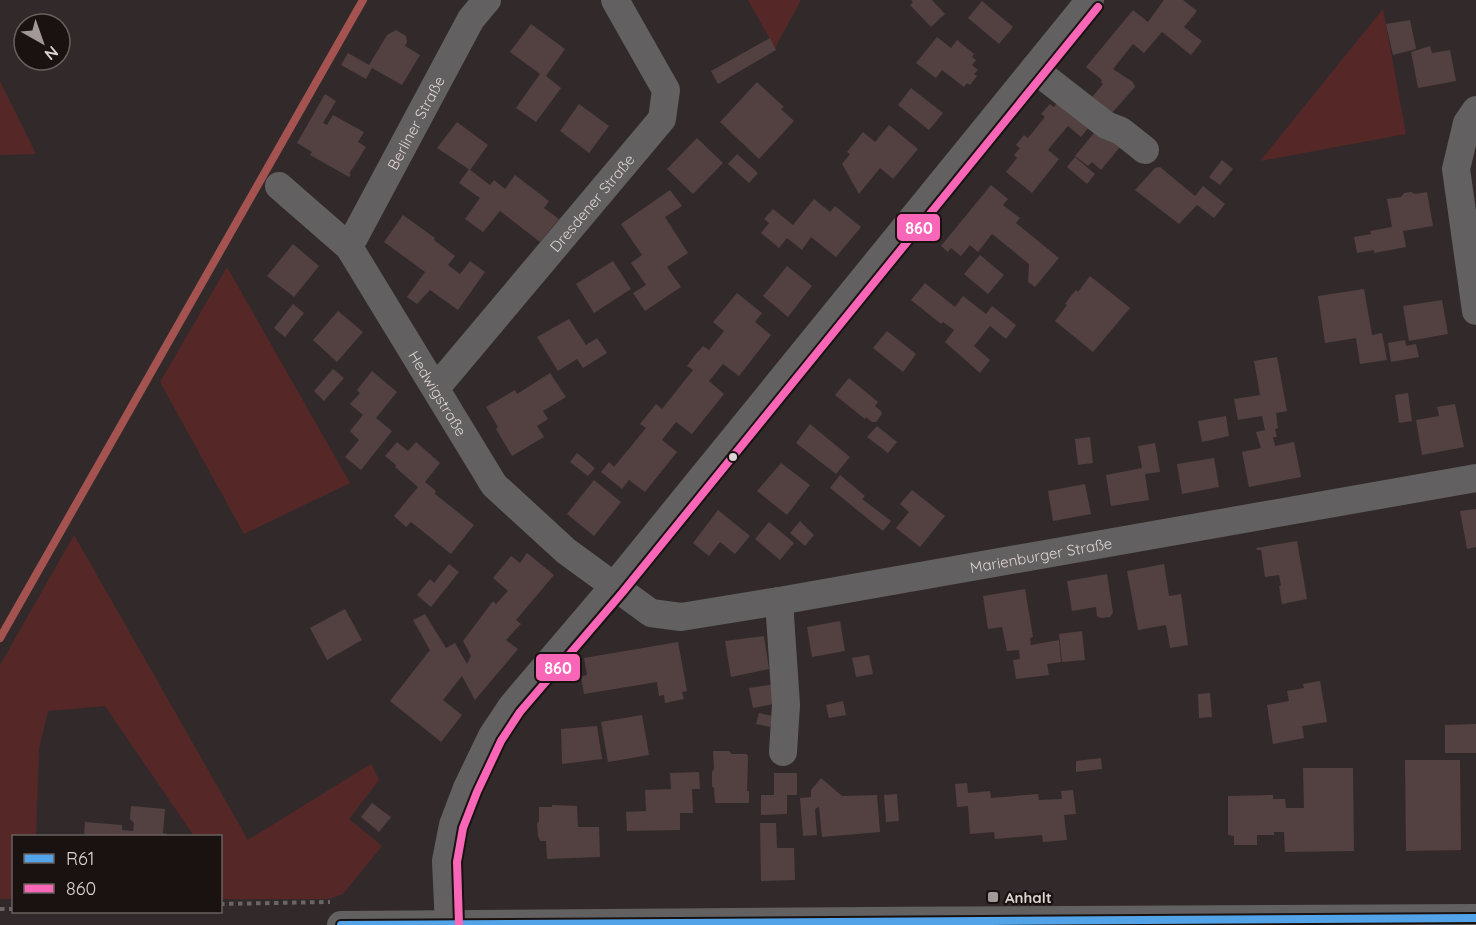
<svg xmlns="http://www.w3.org/2000/svg" width="1476" height="925" font-family="Quicksand,sans-serif">
  <style>
    .green { fill: #552827 }
    .lines { fill: none; stroke-linecap: round; stroke-linejoin: round }
    .stream { stroke: #a45350; stroke-width: 8 }
    .building { fill: #534041 }
    .path { stroke: #6a6666; stroke-width: 4; stroke-dasharray: 4.5 4.5; stroke-linecap: butt }
    .minor { stroke: #626060; stroke-width: 28 }
    .bus-1-casing { stroke: #191211; stroke-width: 12 }
    .bus-2-casing { stroke: #191211; stroke-width: 12 }
    .bus-1 { stroke: #53a3e8; stroke-width: 8 }
    .bus-2 { stroke: #fa66b7; stroke-width: 8 }
    .bus-dot { fill: #ded4d3; stroke: #191211; stroke-width: 2 }
    .poi-dot { fill: #a29898; stroke: #191211; stroke-width: 2 }
    .labels { text-anchor: middle; dominant-baseline: central; stroke-width: 4.5; stroke-linejoin: round; paint-order: stroke }
    .street-label { font-size: 15px; fill: #ded4d3; stroke: #191211 }
    .poi-label { font-size: 15px; font-weight: bold; fill: #ded4d3; stroke: #191211; text-anchor: start }
    .line-badge { stroke: #191211; stroke-width: 2 }
    .badge-label { font-size: 16px; text-anchor: middle; font-weight: bold; fill: #fff }
  </style>
  <rect width="100%" height="100%" fill="#322a2a"/>
  <!-- green -->
  <path class="green" d="M748,0h53l-26,48z
    M1383,9l23,125 -146,27z
    M0,81l36,73 -36,1z
    M227,267l123,216 -106,51 -84,-152z
    M74,535l174,305 123,-76 8,16 -30,39 33,27 -39,48 -14,5h-108l-1,-63h-26l-89,-130 -57,5 -9,38 -3,87h-22l-1,63h-13v-234z"/>
  <g class="lines">
    <!-- stream -->
    <path class="stream" d="M0,638l363,-638"/>
  </g>
  <!-- building -->
  <path class="building" d="M911,0h21l13,14 -14,13 -21,-22 3,-3z
    M1164,0h19l14,11 -13,16 18,14 -11,14 -29,-23 -18,21 -11,-9 -20,25 20,13 2,5 -23,26 -20,-16 11,-13 -2,-2 1,-2 -16,-13 47,-57 15,12z
    M982,1l31,26 -14,17 -31,-26z
    M1410,20l6,29 -23,6 -7,-31z
    M531,24l34,25 -19,27 15,12 -25,34 -20,-14 24,-34 -30,-22z
    M396,30l10,6 1,6 -2,4 15,9 -18,30 -30,-17 -6,11 -25,-14 7,-12 21,12 18,-30z
    M937,37l14,11 6,-8 17,14 -2,3 4,3 -4,5 6,5 -4,4 3,2 -7,9 -3,-2 -3,4 -22,-17 -6,8 -20,-15z
    M770,38l6,12 -58,34 -7,-13z
    M1430,46l2,7 18,-3 6,31 -38,7 -7,-36z
    M757,82l27,25 -3,2 13,12 -35,38 -39,-37z
    M911,88l32,25 -14,17 -31,-25z
    M325,94l11,7 -13,22 4,2 6,-10 31,17 -6,10 8,5 -17,27h2l-2,3 -39,-22 2,-3 -15,-9z
    M1062,96l31,26 -12,15 -13,-11 -12,14 -8,10 11,9 -27,34 -26,-21 11,-14 -3,-3 6,-7 -4,-3 8,-10 4,3 17,-21 -4,-3 9,-10 4,3z
    M579,104l30,22 -20,27 -29,-22z
    M457,122l31,23 -18,25 -33,-22z
    M889,125l29,24 -25,30 -13,-11 -21,26 -17,-30 8,-10 -3,-2 16,-20 12,10z
    M1098,128l22,19 -19,23 -9,-8 -4,4 -13,-10z
    M697,138l26,25 -30,31 -26,-25z
    M737,154l21,19 -9,10 -21,-19z
    M1075,157l20,17 -8,10 -20,-17z
    M1222,160l11,9 -13,16 -11,-8z
    M1160,167l35,29 8,-10 22,18 -11,14 -17,-13 -18,19 -44,-34 20,-22z
    M469,169l21,16 4,-5 11,9 10,-14 34,26 -5,7 15,11 -19,23 -40,-31 -17,21 -18,-13 15,-21 -21,-15z
    M991,185l17,14 -5,6 17,13 -4,5 43,35 -24,29 -7,-5 1,-18 -37,-30 -14,18 -8,-7 -9,11 -10,-8 -3,4 -7,-6z
    M670,190l12,16 -17,11 23,36 -21,14 14,20 -36,24 -12,-18 13,-8 -15,-22 11,-8 -21,-31z
    M1411,192l4,2 12,-2 6,34 -30,5 3,16 -32,6v-3l-17,3 -3,-16 17,-3 -1,-3 22,-4 -5,-28 14,-2 3,-4z
    M814,199l16,13 5,-6 26,21 -25,30 -25,-20 -9,13 -15,-12 -8,10 -18,-15 8,-10 -5,-4 9,-10 20,16z
    M403,215l32,23 -1,2 21,16 -7,9 12,9 10,-13 15,11 -27,38 -28,-20 -13,14 -10,-7 18,-25 -41,-30z
    M293,244l26,22 -25,31 -27,-21z
    M980,255l24,20 -16,19 -24,-20z
    M613,261l18,28 -37,24 -18,-29z
    M787,266l25,20 -24,31 -25,-21z
    M1090,276l40,32 -37,44 -38,-31 12,-16 -2,-1 5,-7 6,-7 2,2z
    M925,283l30,24 8,-11 23,18 6,-8 24,19 -10,14 -16,-13 -16,20 16,14 -10,13 -35,-31 9,-12 -11,-8 -2,2 -30,-24z
    M1364,289l8,46 10,-2 5,27 -27,4 -4,-26 -31,5 -7,-47z
    M737,293l25,20 -7,9 16,13 -32,41 -16,-12 -14,17 15,13 -32,40 -16,-12 -14,18 15,12 -32,40 -16,-12 -7,9 -21,-17 8,-10 5,5 32,-39 -6,-4 16,-20 6,5 31,-39 -6,-4 8,-11 8,-9 6,4 15,-19 -11,-9z
    M1442,300l6,34 -39,7 -6,-35z
    M293,304l11,9 -19,24 -11,-9z
    M338,311l25,21 -26,30 -24,-22z
    M569,319l17,26 11,-7 10,15 -24,15 -6,-9 -19,12 -21,-34z
    M887,331l29,23 -13,18 -30,-24z
    M1405,340l1,6 10,-2 3,13 -28,5 -3,-19z
    M1277,357l10,54 -11,2 2,15 -3,1 2,8h-4l2,9 19,-4 7,35 -52,10 -7,-35 19,-4 -5,-16 9,-2 -3,-14 -24,4 -4,-21 26,-4 -6,-34z
    M333,369l11,9 -20,23 -10,-10z
    M372,371l25,21 -21,26 16,13 -31,39 -16,-13 14,-17 -9,-9 13,-16 -13,-11 10,-11 -3,-3z
    M550,373l16,24 -23,14 5,8 -11,7 7,11 -32,19 -16,-27 2,-2 -12,-20 29,-17 2,4z
    M849,378l29,24 -3,4 6,5 1,3 -6,8h-4l-6,-5 -1,2 -30,-24z
    M1408,393l4,28 -13,2 -4,-28z
    M1455,404l9,43 -42,8 -6,-35 23,-4 -2,-9z
    M1226,416l3,20 -27,6 -4,-21z
    M810,424l40,33 -14,17 -40,-31z
    M877,426l20,16 -9,11 -21,-16z
    M1090,437l3,26 -15,2 -3,-26z
    M397,442l11,9 8,-9 24,21 -15,19 11,9 -1,3 39,31 -23,29 -40,-32 -5,5 -12,-11 24,-29 -23,-20 1,-2 -11,-9z
    M1155,443l5,29 -15,2 4,26 -38,6 -5,-31 36,-7 -4,-22z
    M577,453l18,15 -7,8 -18,-14z
    M1214,458l5,29 -37,7 -5,-30z
    M781,463l29,22 -23,30 -30,-24z
    M840,475l25,21 -3,3 29,22 -8,10 -53,-43z
    M594,480l27,22 -27,34 -27,-22z
    M1085,484l6,30 -38,7 -5,-30z
    M912,490l33,26 -25,31 -24,-19 13,-16 -9,-8z
    M1476,509v38l-9,2 -7,-38z
    M718,510l32,26 -15,18 -15,-12 -11,14 -16,-13z
    M800,521l14,14 -9,11 -15,-13z
    M769,522l25,21 -14,17 -25,-21z
    M1297,541l10,58 -25,5 -3,-18h2l-2,-11 -14,2 -4,-27h-4l-1,-2z
    M527,553l27,22 -38,45 5,4 -15,16 12,9 -43,51 -13,-24 -19,24 19,15 -21,27 -51,-41 40,-51 -17,-30 12,-6 21,34 9,-5 12,21 4,-8 -8,-15 30,-40 3,3 12,-13 -15,-13 18,-22 9,7z
    M449,564l10,8 -28,35 -14,-12 13,-16 4,4z
    M1164,564l5,32 12,-2 7,51 -18,3 -4,-23 -28,5 -11,-59z
    M1107,574l6,39 -3,4 -9,1 -4,-2 -1,-9 -24,4 -5,-30z
    M1025,589l8,48 -3,1 1,7 28,-5 2,22 -14,2 2,11 -33,4 -3,-19 7,-1 -1,-9 -12,1 -5,-24 -14,2 -5,-33z
    M345,609l17,31 -35,20 -17,-32z
    M840,621l5,30 -33,6 -5,-30z
    M1082,631l3,29 -23,2 -3,-28z
    M764,636l5,33 -38,8 -6,-36z
    M678,642l9,49 -5,1 2,7 -19,4 -1,-8 -5,1 -2,-14 -73,12 -3,-17 6,-2 -3,-17z
    M869,655l4,19 -17,3 -4,-19z
    M1320,681l7,41 -25,4 2,12 -31,6 -6,-39 22,-4 -2,-10 17,-3 -1,-4z
    M776,684l3,19 -26,5 -4,-20z
    M1210,693l2,24 -13,1 -1,-24z
    M843,701l3,14 -17,3 -3,-13z
    M759,713l14,3 -3,11 -14,-3z
    M642,715l7,40 -41,7 -7,-40z
    M1476,724v29h-31v-28z
    M597,726l5,33 -40,5 -1,-35z
    M713,751h16l3,3h14l2,2 -1,35h2v12h-34l-1,-15 -2,-2v-14l2,-3z
    M1101,758l1,11 -26,3v-11z
    M1405,760h55l1,90 -55,1z
    M1303,768h50l1,83 -69,1 -1,-20h-10v3h-17v10h-23v-9l-6,-1v-39l45,-1v4h12l1,9h18z
    M699,772l1,17h-8l1,24h-13v17l-53,1 -1,-19 20,-1 -1,-21 26,-1 -1,-16z
    M774,773h23v22h-10v19l-26,1v-20h13z
    M821,778l21,18 35,-1 3,37 -58,5 -3,-30 -4,2 2,26 -14,1 -3,-38 11,-1v-7z
    M967,783l1,10 22,-2 1,7 47,-4 1,6 23,-1 -1,-8 12,-1 3,24 -12,1 3,25 -24,2 -1,-7 -47,4 -1,-7 -24,2 -2,-28 -11,1 -2,-23z
    M897,794l2,27 -13,1 -2,-27z
    M372,803l19,14 -12,15 -18,-15z
    M552,805l25,1 1,21h21l1,30 -53,2 -1,-18h-6l-2,-5 -1,-12 2,-3v-14h13z
    M131,806l34,3 -2,24 4,1v2h-83l1,-14 37,3v5l11,1 1,-8 -4,-4z
    M760,823h16l1,25h17l1,32 -34,1z"/>
  <g class="lines">
    <!-- path -->
    <path class="path" d="M220,904l110,-2
      M0,909h14"/>
    <!-- minor -->
    <g class="minor">
      <path d="M1034,69l72,56 15,6 24,19"/>
      <path d="M1476,110l-9,13 -11,46 20,142"/>
      <path id="s1" d="M279,186l70,61 145,238 72,66 85,62 30,4 98,-16 697,-123"/>
      <path id="s2" d="M349,247l122,-228 16,-19"/>
      <path id="s3" d="M436,388l226,-269 4,-29 -51,-90"/>
      <path d="M779,601l7,104 -3,47"/>
      <path d="M341,925c378,-4 757,-5 1135,-7"/>
      <path d="M449,925l-3,-64 7,-36 14,-37 25,-52 20,-30 102,-120 476,-586"/>
    </g>
    <!-- bus-1 casing -->
    <g class="bus-1-casing">
      <path id="bus-1" d="M341,925l1135,-7"/>
    </g>
    <!-- bus-2 casing -->
    <g class="bus-2-casing">
      <path id="bus-2" d="M459,924l-2,-62 6,-34 14,-36 24,-51 19,-29 102,-119 476,-586"/>
    </g>
    <!-- bus-1 -->
    <use href="#bus-1" class="bus-1"/>
    <!-- bus-2 -->
    <use href="#bus-2" class="bus-2"/>
  </g>
  <!-- markers -->
  <circle class="bus-dot" cx="733" cy="457" r="5"/>
  <rect class="poi-dot" x="987" y="891" width="12" height="12" rx="3"/>
  <g class="labels">
    <!-- street labels -->
    <g class="street-label">
      <text stroke="none"><textPath href="#s2" startOffset="141">Berliner Straße</textPath></text>
      <text stroke="none"><textPath href="#s3" startOffset="242">Dresdener Straße</textPath></text>
      <text stroke="none"><textPath href="#s1" startOffset="264">Hedwigstraße</textPath></text>
      <text stroke="none"><textPath href="#s1" startOffset="970">Marienburger Straße</textPath></text>
    </g>
    <!-- poi labels -->
    <g class="poi-label">
      <text x="1005" y="897">Anhalt</text>
    </g>
  </g>
  <g class="line-badge">
    <rect x="896" y="213" width="45" height="29" rx="6" fill="#fa66b7"/>
    <rect x="535" y="653" width="46" height="29" rx="6" fill="#fa66b7"/>
  </g>
  <g class="badge-label">
    <text x="919" y="234">860</text>
    <text x="558" y="674">860</text>
  </g>
  <!-- legend -->
  <rect x="12" y="835" width="210" height="78" fill="#191211" stroke="#68605f" stroke-width="1.5"/>
  <rect x="24" y="854" width="30" height="9" fill="#53a3e8" stroke="#68605f" stroke-width="1.5"/>
  <text x="66" y="865" font-size="18" fill="#ded4d3">R61</text>
  <rect x="24" y="884" width="30" height="9" fill="#fa66b7" stroke="#68605f" stroke-width="1.5"/>
  <text x="66" y="895" font-size="18" fill="#ded4d3">860</text>
  <!-- north arrow -->
  <g transform="translate(42 42) rotate(140)"><circle r="28" fill="#191211" stroke="#68605f" stroke-width="1.5"/>
  <path d="M0-4.5L10 22L0 15L-10 22Z" fill="#a29898"/>
  <text y="-9" font-size="16" font-weight="bold" text-anchor="middle" fill="#ded4d3">N</text>
  </g>
</svg>
